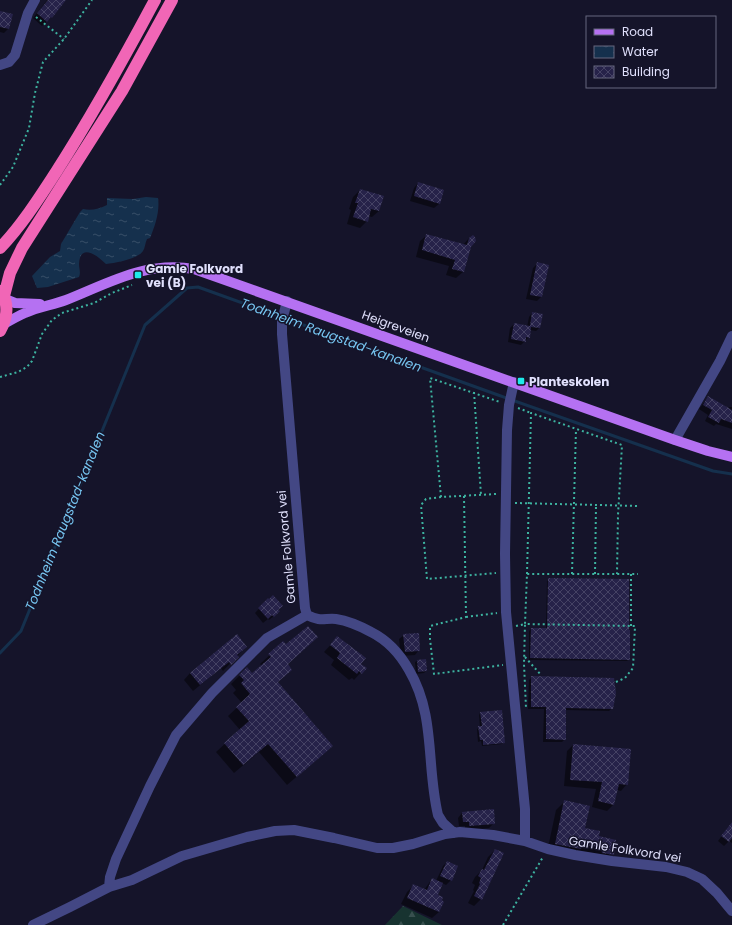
<svg xmlns="http://www.w3.org/2000/svg" width="732" height="925" font-family="Poppins,sans-serif">
  <style>
    .forest { fill: url(#forest-firs) }
    .water { fill: url(#water-ripples) }
    .shadow { fill: #0007 }
    .lines { fill: none; stroke-linecap: round; stroke-linejoin: round }
    .stream { stroke: #15304d; stroke-width: 3 }
    .building { fill: url(#building-cross-hatch) }
    .path { stroke: #3db3a0; stroke-width: 2; stroke-dasharray: 2 3; stroke-linecap: butt }
    .minor { stroke: #434784; stroke-width: 10 }
    .major { stroke: #b571f2; stroke-width: 10 }
    .highway { stroke: #f166b6; stroke-width: 12 }
    .poi-dot { fill: #1eeaea; stroke: #15142a; stroke-width: 1.5 }
    .labels { text-anchor: middle; dominant-baseline: central; stroke-width: 3; stroke-linejoin: round; paint-order: stroke }
    .poi-label { font-size: 12px; font-weight: bold; fill: #e0e0fc; stroke: #15142a; text-anchor: start }
    .street-label { font-size: 12px; fill: #e0e0fc; stroke: #15142a }
    .water-label { font-size: 13px; font-style: italic; fill: #77c6f2; stroke: #15142a }
  </style>
  <defs>
    <pattern id="forest-firs" width="22" height="20" patternUnits="userSpaceOnUse"><rect width="22" height="20" fill="#173330"/><path d="M5 1l3.5 6h-7zM16 11l3.5 6h-7z" fill="#38504f"/></pattern>
    <pattern id="water-ripples" width="26" height="14" patternUnits="userSpaceOnUse"><rect width="26" height="14" fill="#15304d"/><path d="M2 4q2-2 4 0t4 0M15 11q2-2 4 0t4 0" fill="none" stroke="#374e68"/></pattern>
    <pattern id="building-cross-hatch" width="8" height="8" patternUnits="userSpaceOnUse"><rect width="8" height="8" fill="#262249"/><path d="M0 0l8 8M0 8l8-8" fill="none" stroke="#454264"/></pattern>
  </defs>
  <rect width="100%" height="100%" fill="#15142a"/>
  <!-- forest -->
  <path class="forest" d="M403,906l39,19h-57z"/>
  <!-- water -->
  <path class="water" d="M146,197l12,1c2,13 -3,28 -8,40l-3,1c-2,4 -2,9 -4,12 -5,8 -28,12 -37,13 -8,-8 -26,-22 -27,0 0,5 2,8 0,13l-31,10 -11,1 -5,-12 18,-19 10,-6 1,-7 19,-32 3,-3c8,2 16,0 24,-4v-7l26,1z"/>
  <!-- shadow -->
  <path class="shadow" d="M47,0h18l-7,10 -16,16 -9,-8z
    M0,12l12,3 -4,14 -4,4 -4,-1z
    M418,183l25,8 -4,13 -5,4 -24,-7 4,-13z
    M360,190l19,21 -7,6 -4,-1 -1,5 -7,7 -13,-4 4,-14 -2,-1 4,-12z
    M427,235l36,10 6,-7 1,8 -7,26 -7,6 -10,-3 3,-9 -33,-9 4,-16z
    M537,264l4,33 -4,4 -11,-2 7,-31z
    M532,313l7,15 -3,3 -6,-1 -1,7 -8,8 -13,-3 2,-14 4,-4 13,3 2,-10z
    M708,397l20,11 2,-1h2v22l-16,-5 -2,2 -9,-5 3,-6 -9,-6z
    M549,579l80,80 -2,2 -98,-1v-29l2,-2h15l1,-48z
    M268,599l9,11 -3,6 -5,4 -1,-1 -5,4 -8,-10z
    M404,635l15,15 -4,5 -14,1 -2,-17z
    M337,638l23,26 5,4 -11,12 -2,-2 -3,2 -18,-15 3,-5 -10,-8z
    M283,643l4,22 4,5 -14,13 45,72 -35,30 -28,-33 -25,21 -18,-21 24,-22 -12,-14 14,-13 -9,-10 3,-3 -5,-6 16,-16 5,6 10,-8 -2,-2z
    M246,647l-23,24 -2,-3 -28,23 -9,-11 6,-7z
    M417,661l9,10 -2,2 -8,1 -1,-12z
    M532,677l80,31 -3,3 -44,-1v29l-3,3h-19l1,-33h-16l1,-29z
    M480,713l24,29 -2,2 -20,2 -1,-5 -3,1 -1,-13 3,-2 -1,-12z
    M573,745l54,39 -6,7 -4,-1 -3,14 -7,7 -15,-4 4,-18 -32,-3 3,-35z
    M565,801l19,27 14,9 15,17 -9,9 -57,-11 9,-42z
    M462,813l32,10 -5,5 -24,2v-4h-6l-1,-8z
    M732,822v21l-3,-2 -5,5 -6,-5z
    M495,850l-14,49 -7,7 -6,-3 6,-12 -1,-1 2,-5 -3,-2 3,-6 7,-7 6,-13z
    M447,862l4,18 -5,5 -4,-2 -5,13 2,16 -7,6 -31,-14 6,-12 7,-7 10,5 8,-11 4,2 7,-15z"/>
  <g class="lines">
    <!-- stream -->
    <path class="stream" d="M0,653l21,-22 124,-306 42,-37 11,-1 300,108 215,76 19,3"/>
  </g>
  <!-- building -->
  <path class="building" d="M48,0h18l-14,18 -1,-1 -4,5 -10,-9z
    M0,11l13,3 -4,15 -9,-2z
    M418,182l26,8 -4,14 -26,-8z
    M360,189l24,7 -5,15 -8,-2 -3,13 -15,-5 5,-14h-3z
    M426,234l41,11 2,-7 4,-3 2,2 1,4 -5,6 -7,25 -12,-3 3,-9 -33,-10z
    M537,262l12,3 -7,32 -12,-2z
    M532,312l11,2 -3,14 -9,-1 -1,11 -4,-1v5l-15,-3 3,-16 16,3z
    M708,396l24,14v13l-11,-4 -2,4 -11,-6 4,-7 -9,-5z
    M548,578l81,1v51h1v30l-100,-2 1,-30h16z
    M273,595l10,11 -5,4 2,1 -6,6 -2,-2 -4,4 -10,-11 10,-10 1,1z
    M308,626l10,11 -30,27 4,6 -14,12 55,64 -36,31 -29,-33 -25,21 -19,-22 25,-22 -13,-14 14,-13 -9,-11 3,-3 -5,-5 8,-8 5,6 19,-16 -3,-3 15,-13 3,3z
    M419,633l1,18 -15,1 -2,-18z
    M237,634l10,13 -10,8 2,2 -8,8 -2,-3 -29,23 -10,-12z
    M337,636l29,22 -5,6 6,4 -5,6 -3,-3 -2,3 -20,-16 3,-5 -10,-8z
    M426,659l1,12 -9,1 -1,-12z
    M531,676l83,2 2,15 -3,16 -47,-1v32l-20,-1v-32h-15z
    M502,710l3,33 -22,2v-5h-3l-2,-14h4l-2,-14z
    M573,744l58,5 -3,36 -9,-1 -5,21 -16,-4 4,-19 -32,-2z
    M564,800l26,6 -5,22 15,3 -1,5 17,4 -2,15 -12,-2 -1,-5 -19,-4 -1,5 -26,-5z
    M494,809l1,15 -26,2v-4h-6l-1,-10z
    M732,822v16l-3,4 -8,-6z
    M495,849l9,4 -22,47 -8,-4 6,-12 -1,-1 2,-5 -3,-2 4,-7 2,1z
    M447,861l11,5 -6,15 -12,-5z
    M432,878l11,5 -5,12 5,2 -1,3 2,2 -5,10 -32,-14 6,-14 14,6z"/>
  <g class="lines">
    <!-- path -->
    <path class="path" d="M36,17l28,22
      M0,185l13,-18 16,-39 6,-35 8,-31 21,-23 28,-39
      M0,377l18,-5 9,-5 5,-6 10,-27 10,-14 10,-7 32,-10 18,-10 20,-8
      M474,392l7,103
      M518,408l13,5
      M496,494l-55,3 -11,-119 70,24
      M464,496l2,121 -36,9v13l4,35 69,-9
      M441,497l-15,2 -5,6 6,74 69,-6
      M515,503l124,3
      M527,574l4,-161 91,32 -4,70 -1,59
      M572,574l4,-145
      M595,574l1,-69
      M466,617l31,-4
      M516,626l9,-2 -1,40 2,44
      M631,626v-52
      M525,657l16,18
      M616,682l9,-4 8,-10 2,-42 -110,-2 2,-50h111
      M503,925l40,-68"/>
    <!-- minor -->
    <path class="minor" d="M0,65l9,-3 6,-7 13,-42 7,-13
      M287,301l-5,20v13l23,274 2,7c14,7 17,3 29,4 13,2 24,7 35,13 16,8 29,22 38,38 27,46 17,95 29,145l5,8 11,10
      M514,382l-5,23 -2,25 -2,124 1,58 19,197v32
      M675,440l45,-79 12,-25
      M109,887l1,-10 6,-18 34,-73 26,-51 36,-42 55,-55 40,-23
      M33,925l37,-18 39,-20 23,-7 50,-24 65,-19 28,-6 19,-1 40,8 43,10h16l20,-4 32,-10 15,-2 33,3 32,6 23,8 27,6 37,6 54,6 21,5 15,7 15,14 15,18"/>
    <!-- major -->
    <path class="major" d="M5,299l10,4 25,1
      M4,324c7,-4 14,-8 21,-11 13,-6 28,-8 41,-13 43,-17 79,-39 128,-31l481,171 33,11 24,6"/>
    <!-- highway -->
    <path class="highway" d="M0,248c22,-23 39,-50 56,-76 36,-56 68,-114 99,-172
      M4,296l6,-23 12,-25 100,-157 50,-91
      M0,331c8,-14 9,-27 1,-40"/>
  </g>
  <!-- markers -->
  <g class="poi-dot">
    <rect x="134" y="271" width="8" height="8" rx="2"/>
    <rect x="517" y="377" width="8" height="8" rx="2"/>
  </g>
  <g class="labels">
    <!-- poi labels -->
    <g class="poi-label">
      <text x="146" y="268">Gamle Folkvord<tspan x="146" dy="14">vei (B)</tspan></text>
      <text x="529" y="381">Planteskolen</text>
    </g>
    <!-- street labels -->
    <g class="street-label">
      <text transform="translate(396 326) rotate(20)">Heigreveien</text>
      <text transform="translate(286 547) rotate(-95)">Gamle Folkvord vei</text>
      <text transform="translate(625 849) rotate(9)">Gamle Folkvord vei</text>
    </g>
    <!-- water labels -->
    <g class="water-label">
      <text transform="translate(331 335) rotate(20)">Todnheim Raugstad-kanalen</text>
      <text transform="translate(65 521) rotate(-68)">Todnheim Raugstad-kanalen</text>
    </g>
  </g>
  <!-- legend -->
  <rect x="586" y="16" width="130" height="72" fill="#15142a" stroke="#66667e"/>
  <rect x="594" y="29" width="20" height="6" fill="#b571f2" stroke="#66667e"/>
  <text x="622" y="36" font-size="12" fill="#e0e0fc">Road</text>
  <rect x="594" y="46" width="20" height="12" fill="url(#water-ripples)" stroke="#66667e"/>
  <text x="622" y="56" font-size="12" fill="#e0e0fc">Water</text>
  <rect x="594" y="66" width="20" height="12" fill="url(#building-cross-hatch)" stroke="#66667e"/>
  <text x="622" y="76" font-size="12" fill="#e0e0fc">Building</text>
</svg>
